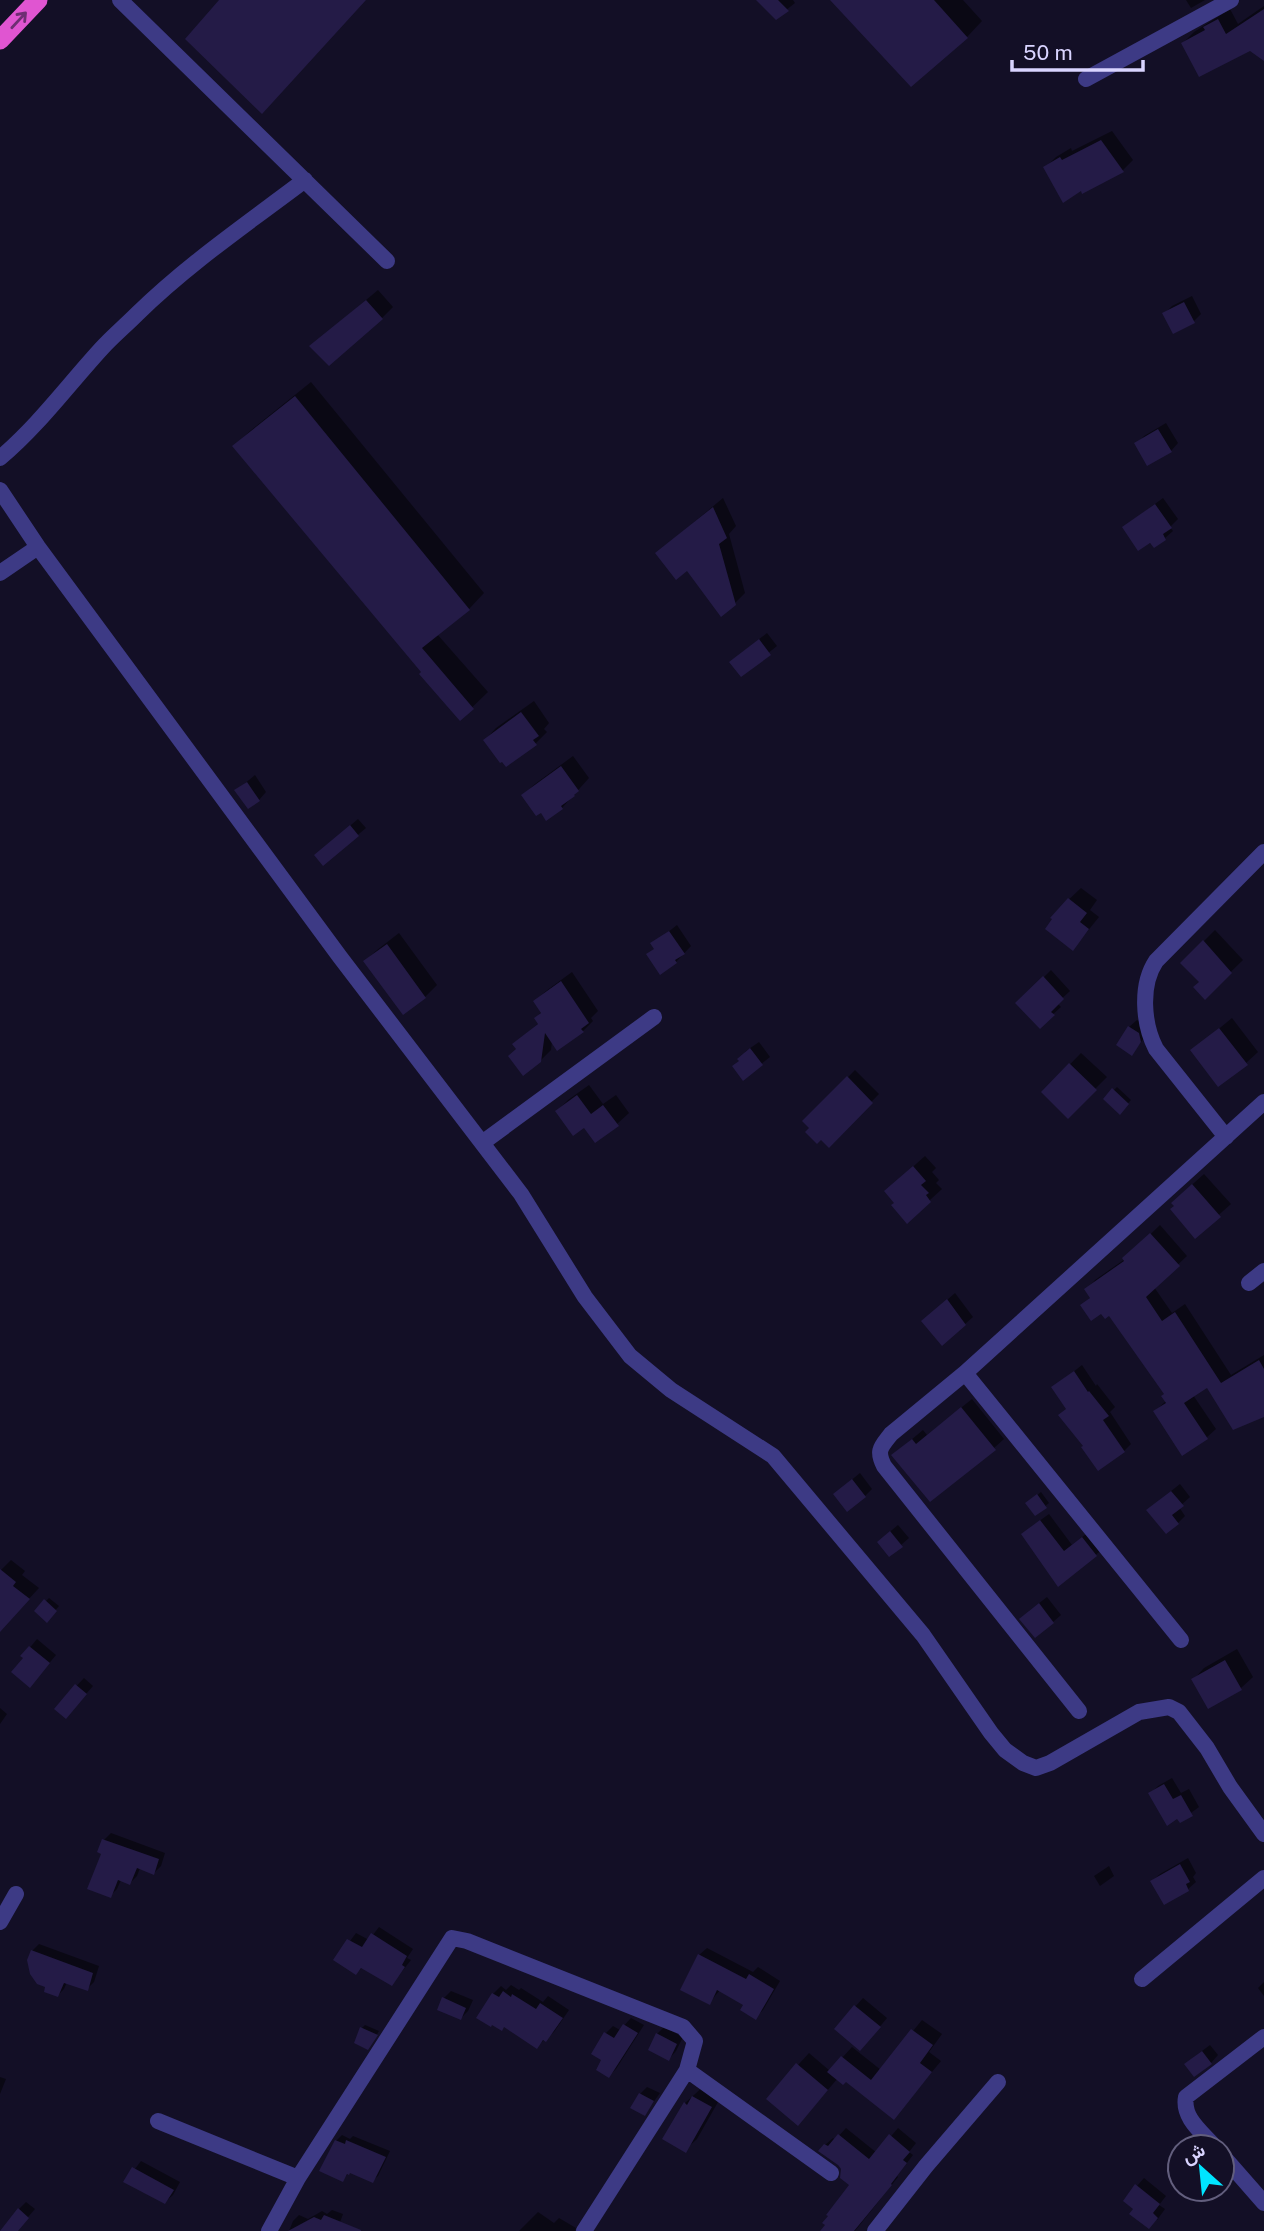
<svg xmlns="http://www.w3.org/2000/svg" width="1264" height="2231" font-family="'Public Sans',Vazirmatn,sans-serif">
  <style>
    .shadow { fill: #0007 }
    .building { fill: #241b47 }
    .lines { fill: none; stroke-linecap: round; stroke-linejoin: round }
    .minor { stroke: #3d3a85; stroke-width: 16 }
    .trunk { stroke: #e055d1; stroke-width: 19 }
    .oneway { stroke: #6f2e73 }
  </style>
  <rect width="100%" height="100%" fill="#130f26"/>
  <!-- shadow -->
  <path class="shadow" d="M758,0h35l2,3 -19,15z
    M833,0h130l19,21 -15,16z
    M1186,0h19l-14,8z
    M1264,6v53l-13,-10 -68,-6 11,-11 36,-23 8,15z
    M1112,131l21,29 -10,10 -40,21 -37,-24 10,-10 15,-9 1,3z
    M378,290l15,17 -11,11 -71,28z
    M1192,296l9,18 -7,7 -30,-7 8,-8z
    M311,382l173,211 -15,16 -32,25 51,58 -28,27 -37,-47 -189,-226 16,-15z
    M1166,423l12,20 -7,8 -34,-7 7,-8z
    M723,498l13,28 -7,8 16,59 -10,10 -48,-34 -30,-16z
    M1163,498l15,21 -8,8 3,4 -8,7 -11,8 -30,-19z
    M767,633l10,13 -36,29 -2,-20z
    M534,701l15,22 -5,6 3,3 -12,12 -50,-4 11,-12z
    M573,756l16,22 -27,30 -39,-13 12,-11z
    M255,775l11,17 -7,8 -22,-10z
    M358,819l8,9 -43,36 1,-16z
    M1081,888l16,12 -7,10 9,7 -26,32 -11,-43z
    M677,925l14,21 -15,16 -23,-18z
    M1215,930l28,30 -38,37 -4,-15 -19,-19z
    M399,933l38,52 -12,12 -22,16 -38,-52 12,-11z
    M1051,970l19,21 -13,12 4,4 -21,19 -22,-23z
    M572,972l26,39 -7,7 2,3 -10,10 -31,10 -1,9 -11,11 -23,-13 -3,-4 25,-21 -3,-5 6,-7 -7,-10 11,-10z
    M1232,1018l26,34 -12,11 -53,-13z
    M1137,1020l9,5 2,8 -16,21 -3,-27z
    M759,1042l11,15 -27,21 -3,-18 6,-9z
    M1081,1053l26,24 -39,39 -25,-24z
    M855,1070l24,24 -50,51 -24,-24z
    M589,1085l14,19 13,-9 13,18 -12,11 -33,1 -27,-14 11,-11z
    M1117,1087l14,13 -11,12 -15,-13z
    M925,1156l11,12 -4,4 7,8 -3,3 6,6 -35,32 -11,-18 2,-23z
    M1204,1174l27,30 -36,32 -10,-45z
    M1160,1225l27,31 -33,31 18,26 13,-9 46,71 33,-20v60l-57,-30 -14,10 23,34 -10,9 -51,-27 11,-10v-7l-56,-80 -27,-9 8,-8 -5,-7 9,-10 30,-21z
    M955,1293l18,24 -8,7 -34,-10z
    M1082,1365l14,21 1,-2 18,23 -5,5 21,32 -7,7 -57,-43 -14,-20z
    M972,1399l32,40 -10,9 -101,7 30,-25 4,5z
    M860,1473l12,16 -7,7 -22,-9z
    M1180,1484l10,13 -11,10 6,9 -7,7 -22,-20z
    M1041,1492l8,11 -14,11 -4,-14z
    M1049,1514l23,31 18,-14 14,17 -45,37 -28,-58z
    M898,1525l11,13 -8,7 -15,-10z
    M11,1560l14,11 -3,4 17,13 -39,42v-59z
    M1047,1597l14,18 -8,7 -24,-11z
    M49,1598l10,8 -12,14 -11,-9z
    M37,1639l19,16 -19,23 -14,-22z
    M1237,1649l16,28 -12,11 -33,19 -15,-27 11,-12z
    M84,1678l9,8 -20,23 -17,-1z
    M0,1708l7,6 -7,10z
    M1172,1778l9,15 8,-4 10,18 -19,14 -30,-27 8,-8z
    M111,1833l54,20 -4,13 -7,7 -14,-5 -3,8 -7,7 -9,-3 -4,9 -7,7 -6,-43 -5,-2 5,-11z
    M1188,1858l8,15 -3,4 3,5 -8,7 -36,-8 8,-7z
    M1109,1866l5,10 -14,10 -6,-10z
    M379,1927l34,22 -6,9 4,2 -19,24 -29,-17 -7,6 -20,-13 20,-27 13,7z
    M39,1944l60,22 -5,16 -7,7 -20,-7 -3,7 -6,6 -10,-9 -16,-35z
    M707,1948l46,24 5,-5 22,14 -17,29 -7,7 -11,-13 -25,-14 -10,12 -11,-47z
    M1264,1982v14l-6,-8z
    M511,1985l8,5 2,-2 22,14 5,-6 21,14 -15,22 -17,14 -44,-52 8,-8 5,4z
    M451,1991l22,9 -5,11 -7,7 -17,-20z
    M863,1998l24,20 -19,23 -32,-13z
    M631,2018l13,7 -28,44 -7,7 -5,-16 2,-27 7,-7 7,4z
    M922,2020l20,14 -13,18 12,9 -47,57 -48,-38 -8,-2 -29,34 -41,-14 41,-45 21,18 22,-24 29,23z
    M365,2025l14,6 -8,13 -9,-16z
    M664,2027l19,10 -7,14 -7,8 -12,-25z
    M1210,2045l8,10 -7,8 -17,-6z
    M0,2077l6,2 -6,15z
    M705,2085l17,10 -25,44 -12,11v-47z
    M647,2087l13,6 -15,21 -5,-20z
    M846,2128l31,25 21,-25 18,15 -7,9 4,3 -16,21 1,1 -43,54h-33l30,-46 -27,-40 8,-7 2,2z
    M342,2135l8,4 3,-3 37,15 -12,25 -6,5 -22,-10 -7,9 -7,-39z
    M141,2161l39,21 -7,13 -8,7 -40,-20z
    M1144,2178l22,18 -7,9 6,4 -8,11 -22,-12 2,-22z
    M26,2202l9,7 -19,22h-4l7,-22z
    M332,2210l11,4 -5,14 6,3h-55l4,-10 6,-6 9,4 14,-8 5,3z
    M538,2212l16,11 5,-5 17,10 -1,3h-56z"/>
  <!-- building -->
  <path class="building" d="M219,0h147l-104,114 -77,-75z
    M756,0h22l11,11 -13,9z
    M830,0h104l34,38 -57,49z
    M1264,9v52l-14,-10 -51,26 -18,-34 24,-13 -2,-3 15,-8 8,15z
    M1101,140l23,32 -42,22 -1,-3 -18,12 -20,-36 17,-10 2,3z
    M366,300l17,19 -54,47 -20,-20z
    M1184,302l11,21 -22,11 -11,-21z
    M295,396l175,214 -48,38 52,61 -14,12 -41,-47 2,-2 -189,-226z
    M1158,429l14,23 -25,14 -13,-23z
    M1155,504l17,24 -9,6 3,6 -12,8 -4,-5 -12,8 -16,-24z
    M713,507l14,31 -8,6 17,61 -15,12 -34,-46 -11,9 -21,-27z
    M759,639l12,16 -30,22 -12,-15z
    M521,712l18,24 -6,4 4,5 -31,22 -4,-5 -2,1 -17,-23z
    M561,766l18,25 -5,4 1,1 -14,10 2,3 -17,12 -5,-8 -5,3 -15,-21z
    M247,782l13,19 -12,8 -14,-19z
    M350,825l9,11 -36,30 -9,-11z
    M1068,898l19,15 -7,9 9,7 -16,22 -28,-22 7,-10 -2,-1z
    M669,931l16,23 -10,6 2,3 -17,12 -14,-21 8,-5 -4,-6z
    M1203,940l29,33 -27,27 -12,-13 6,-5 -19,-19z
    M387,944l39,54 -23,17 -40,-54z
    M1043,976l21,23 -13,13 4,3 -15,14 -25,-26z
    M561,981l28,42 -8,6 3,3 -27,19 -12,-18 -4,29 -18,14 -15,-20 8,-7 -4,-5 26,-20 -4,-6 7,-5 -8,-12z
    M1128,1026l11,7 2,9 -9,14 -16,-11z
    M1219,1028l29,37 -30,22 -28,-37z
    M750,1048l13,17 -20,16 -11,-15 7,-5 -2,-2z
    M1069,1063l28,27 -29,29 -27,-27z
    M847,1076l26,27 -44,45 -8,-8 -4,4 -12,-12 4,-4 -7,-7z
    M1112,1088l17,16 -9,11 -17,-16z
    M577,1095l14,19 12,-9 16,21 -24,17 -11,-15 -11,8 -18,-25z
    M913,1166l13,15 -5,4 8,8 -3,2 5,7 -24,22 -16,-19 3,-2 -10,-12z
    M1192,1184l29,33 -26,22 -25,-30 4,-3 -3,-3z
    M1150,1233l30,33 -34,31 16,24 13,-9 46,71 38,-23 5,9v48l-31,13 -26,-42 -23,15 24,36 -26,17 -29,-45 13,-8 -5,-7 3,-2 -55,-78 -4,3 -4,-5 -10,7 -11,-16 10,-7 -6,-9 40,-28 -2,-3z
    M947,1299l19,26 -24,21 -21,-25z
    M1074,1371l14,21 1,-1 20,25 -6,4 22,32 -27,19 -17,-24 2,-1 -25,-31 8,-6 -15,-22z
    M961,1407l35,43 -66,52 -39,-47 21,-16 4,5z
    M852,1479l14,18 -19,15 -14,-18z
    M1171,1491l13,15 -12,9 7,9 -13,10 -20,-24z
    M1037,1494l10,14 -12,8 -10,-13z
    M1040,1520l24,31 18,-14 15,19 -39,31 -37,-53z
    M890,1531l13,16 -14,10 -12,-15z
    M0,1569l16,13 -3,4 17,13 -30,33z
    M44,1599l13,12 -10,12 -13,-12z
    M1039,1603l15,20 -19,15 -16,-19z
    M29,1646l21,17 -20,25 -19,-16 12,-14 -3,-2z
    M1225,1660l17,30 -34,19 -17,-30z
    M75,1684l12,10 -21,25 -12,-10z
    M1164,1784l9,15 8,-4 12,21 -13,7 -3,-4 -10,7 -19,-33z
    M102,1839l57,20 -5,16 -17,-7 -7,17 -12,-5 -7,18 -24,-9 14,-35 -4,-2z
    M1180,1864l10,18 -4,2 3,7 -25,14 -14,-24z
    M371,1933l36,23 -5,9 3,2 -13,19 -31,-18 -5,7 -23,-15 14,-21 15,8z
    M31,1950l62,23 -5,18 -24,-8 -6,14 -14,-5 1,-5 -8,-3 -7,-10 -3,-14z
    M698,1954l48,25 3,-5 25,15 -18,31 -16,-10 3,-5 -26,-15 -7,15 -30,-15z
    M503,1991l8,6 1,-3 24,15 4,-6 23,15 -17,24 -3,-2 -6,9 -33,-22 -2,4 -10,-6 -1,2 -15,-9 16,-25 7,4z
    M442,1997l24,11 -5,12 -24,-10z
    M854,2005l27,22 -21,24 -26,-22z
    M623,2024l15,9 -29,45 -13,-8 5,-10 -10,-6 13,-22 10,6z
    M360,2027l18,8 -10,15 -14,-7z
    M911,2029l22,16 -13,18 12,9 -38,48 -48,-38 -3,3 -16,-13 14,-16 30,24z
    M656,2033l21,11 -8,17 -21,-11z
    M1202,2051l10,13 -18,13 -10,-13z
    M796,2063l32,27 -30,36 -32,-27z
    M639,2093l15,8 -9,15 -15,-8z
    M692,2096l20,11 -26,46 -24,-14 22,-37 3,3z
    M838,2134l31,25 20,-25 21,18 -7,8 4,3 -16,21 1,1 -38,46h-34l5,-6 -3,-2 6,-7 -2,-1 23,-30 -9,-7 1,-9 -3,-4 -20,-14 6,-7 4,2z
    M335,2140l10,4 1,-4 40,17 -13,26 -23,-10 -1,2 -2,-1 -4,8 -24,-11z
    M132,2167l42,23 -9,14 -42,-22z
    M1135,2184l25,20 -7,9 5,5 -9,11 -20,-15 4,-5 -10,-8z
    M18,2208l11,10 -11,13h-18z
    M324,2215l37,15v1h-73l26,-14 7,3z"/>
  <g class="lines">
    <!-- minor -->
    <path class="minor" d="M120,0l267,261
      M1086,79l145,-79
      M0,458c39,-33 68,-73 102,-110 11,-12 23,-22 35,-34 51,-50 111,-91 168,-134
      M0,490l38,57 302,410 181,237 64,103 45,59 41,34 102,66 150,179 68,98 14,17 18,13 13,5 14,-5 89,-51 30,-5 10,5 28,36 23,39 34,47
      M0,573l38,-26
      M1226,1137l-70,-88c-13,-25 -16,-64 0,-88l108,-109
      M482,1143l172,-126
      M1249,1283l15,-12
      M965,1373l216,267
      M1079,1711l-195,-245c-8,-16 -3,-19 7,-32l74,-61 299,-271
      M0,1922l16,-28
      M1142,1979l122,-101
      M687,2070l144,103
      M158,2121l140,57
      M1215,2147c-13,-15 -33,-29 -29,-50l78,-60
      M1222,2155l42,48
      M269,2231l29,-53 154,-240 15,3 216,86 12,14 -8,29 -103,161
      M875,2231l51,-65 72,-84"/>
    <!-- trunk -->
    <path class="trunk" d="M0,40l38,-40"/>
  </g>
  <!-- one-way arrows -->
  <defs><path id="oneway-shaft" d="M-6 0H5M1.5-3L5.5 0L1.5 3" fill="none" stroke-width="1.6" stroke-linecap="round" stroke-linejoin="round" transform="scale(1.75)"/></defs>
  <use class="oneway" href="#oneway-shaft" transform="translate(19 20) rotate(-47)"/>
  <!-- north arrow -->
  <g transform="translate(1201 2168) rotate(333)"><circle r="33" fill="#130f26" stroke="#625e7d" stroke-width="2"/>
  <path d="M0-5L12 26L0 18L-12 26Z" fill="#00e5ff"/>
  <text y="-10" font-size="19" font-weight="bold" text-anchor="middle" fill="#d9d4ff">ش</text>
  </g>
  <!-- scale -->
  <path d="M1012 60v10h131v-10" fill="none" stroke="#d9d4ff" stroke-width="3.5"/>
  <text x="1023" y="60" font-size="21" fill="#d9d4ff" stroke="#130f26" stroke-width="5" paint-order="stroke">50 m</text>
</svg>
